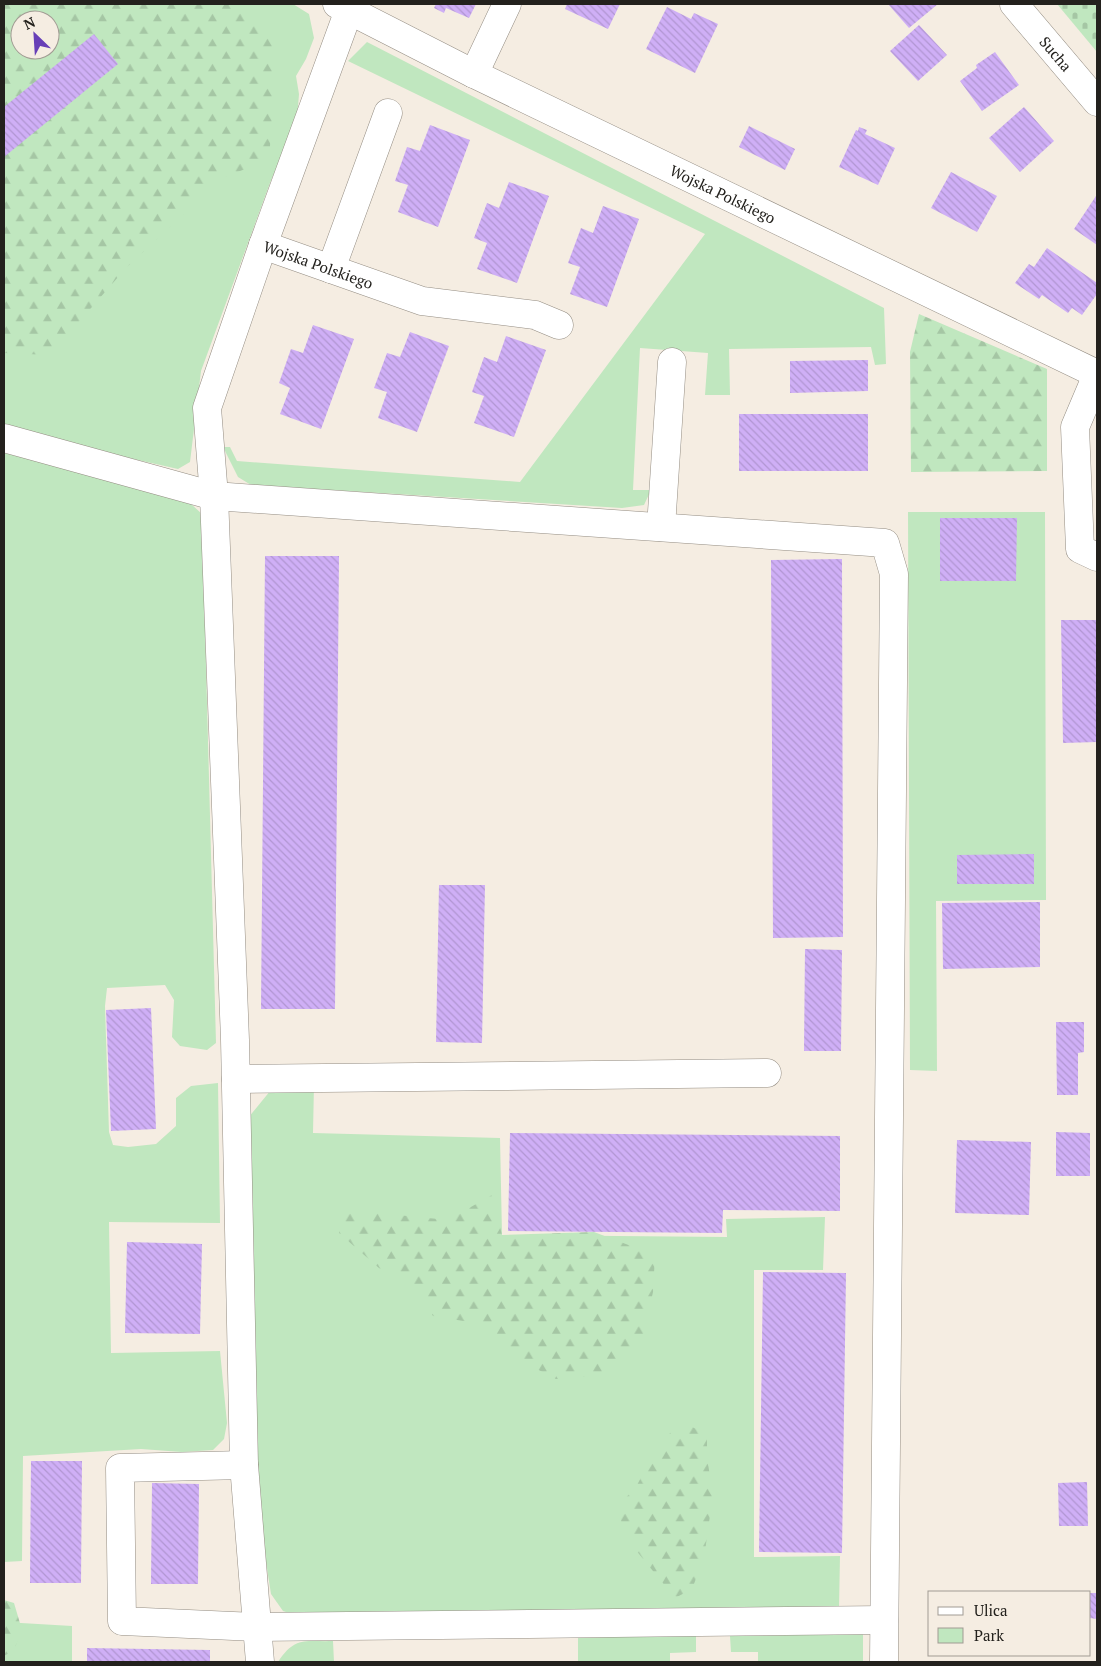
<svg xmlns="http://www.w3.org/2000/svg" width="1101" height="1666" font-family="'PT Serif',serif">
  <style>
    .green { fill: #c0e7bf; fill-rule: evenodd }
    .forest { fill: url(#forest-firs); fill-rule: evenodd }
    .cemetery { fill: url(#cemetery-stones) }
    .building { fill: url(#building-back-hatch) }
    .lines { fill: none; stroke-linecap: round; stroke-linejoin: round }
    .minor-casing { stroke: #948d83; stroke-width: 29 }
    .minor { stroke: #fff; stroke-width: 28 }
    .labels { text-anchor: middle; dominant-baseline: central; stroke-width: 5; stroke-linejoin: round; paint-order: stroke }
    .street-label { font-size: 15px; fill: #23211d; stroke: #f5ede2 }
  </style>
  <defs>
    <pattern id="forest-firs" width="22" height="20" patternUnits="userSpaceOnUse" patternTransform="scale(1.25)"><rect width="22" height="20" fill="#c0e7bf"/><path d="M5 1l3.5 6h-7zM16 11l3.5 6h-7z" fill="#a5c6a4"/></pattern>
    <pattern id="cemetery-stones" width="16" height="16" patternUnits="userSpaceOnUse" patternTransform="scale(1.25)"><rect width="16" height="16" fill="#c0e7bf"/><path d="M2 7V4a2 2 0 0 1 4 0v3zM10 15v-3a2 2 0 0 1 4 0v3z" fill="#a5c6a4"/></pattern>
    <pattern id="building-back-hatch" width="6" height="6" patternUnits="userSpaceOnUse" patternTransform="scale(1.25)"><rect width="6" height="6" fill="#cfaff6"/><path d="M-1 5l2 2M0 0l6 6M5-1l2 2" fill="none" stroke="#b196d2"/></pattern>
  </defs>
  <rect width="100%" height="100%" fill="#f5ede2"/>
  <!-- green -->
  <path class="green" d="M4,4h289l16,10 5,24 -8,21 -10,17 3,18 -2,25 -27,64 -69,188 -11,91 -12,7 -49,-11 -125,-34zM20,20h30v30h-30z
    M367,42l517,266 2,56 -11,1 -4,-18 -142,2 1,46h-25l3,-42 -68,-5 -7,142h18l-7,15 -22,3 -371,-23 -13,-8 -15,-30h7l7,14 283,21 185,-248 -357,-173z
    M4,453l175,40 23,21 14,529 -9,7 -27,-4 -8,-9 2,-37 -9,-15 -58,3 -2,18 4,126 4,13 15,2 28,-3 20,-18v-28l15,-12 27,-3 2,140 -111,-1 2,131 109,-2 7,72 -3,16 -11,11 -31,2 -41,-3 -118,7 -1,105 -18,1z
    M908,512h137l1,388 -110,1 1,170 -27,-1z
    M314,1084l-1,49 187,5 2,97 225,2 -1,-18 99,-2 -2,53h-69v287l86,-1 -1,52 -541,8 -15,-5 -12,-17 -5,-32 -8,-76 -10,-368 27,-33z
    M4,1622l68,4v36h-68z
    M696,1634v18l-26,1v9h-92v-24z
    M863,1634v28h-105v-10h-27l-1,-16z
    M333,1641l1,21h-56c17,-26 27,-20 55,-21z"/>
  <!-- forest -->
  <path class="forest" d="M4,4h231l39,39 -1,61 -4,56 -45,17 -98,91 -76,87 -46,-2zM20,20h30v30h-30z
    M919,314l128,55v102l-136,1 -1,-120z
    M492,1195l10,40 92,-3 61,23 -2,37 -11,48 -30,34 -56,5 -52,-27 -16,-27 -55,-9 -19,-30 -35,-18 -40,-35 8,-23 101,10z
    M679,1422l28,11v25l6,36 -9,64 -12,31 -17,9 -49,-60 -9,-31 19,-20 18,-34z
    M4,1600l10,3 8,27 -8,20 -10,6z"/>
  <!-- cemetery -->
  <path class="cemetery" d="M1057,4h40v48z"/>
  <!-- building -->
  <path class="building" d="M436,4h40l-7,14 -23,-10 -2,5 -10,-5z
    M567,4h53l-12,25 -43,-20z
    M888,4h50l-29,24z
    M667,7l24,12 3,-6 24,11 -23,49 -49,-24z
    M919,25l28,30 -29,26 -28,-30z
    M94,34l24,30 -114,93v-50z
    M995,52l24,33 -37,26 -22,-30 17,-13 -1,-3z
    M1024,107l30,34 -34,31 -31,-34z
    M430,125l40,15 -32,87 -40,-15 10,-27 -13,-4 12,-34 13,4z
    M749,126l46,23 -10,21 -46,-23z
    M859,127l8,3 -2,4 30,14 -17,37 -39,-18 17,-37 2,1z
    M951,172l46,24 -20,36 -46,-24z
    M509,182l40,14 -32,87 -40,-14 10,-26 -13,-5 13,-35 12,5z
    M1096,196l1,1v48l-23,-16z
    M603,206l36,13 -32,88 -37,-13 10,-27 -12,-4 13,-35 12,5z
    M1047,248l50,35v11l-15,21 -10,-7 -4,5 -26,-18 -3,4 -24,-16 14,-19 5,3z
    M313,325l41,14 -33,90 -41,-15 10,-26 -11,-5 12,-34 12,4z
    M410,332l39,14 -32,86 -39,-14 9,-26 -13,-4 13,-35 13,4z
    M506,336l40,14 -32,87 -40,-14 10,-27 -12,-4 12,-35 13,5z
    M868,360v31l-78,2v-32z
    M739,414h129v57h-129z
    M940,518h77l-1,63h-76z
    M265,556h74l-4,453h-74z
    M842,559l1,378 -70,1 -2,-378z
    M1061,620h36v122l-34,1z
    M1034,854v30h-77v-29z
    M439,885h46l-3,158 -46,-1z
    M1040,902v65l-97,2 -1,-66z
    M805,949l37,1 -1,101h-37z
    M151,1008l5,121 -45,2 -5,-121z
    M1056,1022h28v30l-6,1v42h-21z
    M1056,1132l34,1v43h-34z
    M510,1133l330,3v75l-117,-1 -1,23 -214,-2z
    M957,1140l74,2 -2,73 -74,-2z
    M127,1242l75,2 -2,90 -75,-1z
    M763,1272l83,1 -4,280 -83,-1z
    M31,1461h51l-1,122h-51z
    M1087,1482l1,44h-29l-1,-43z
    M152,1483l47,1 -1,100h-47z
    M1090,1593h7v26l-7,-1z
    M87,1648l123,2v12h-123z"/>
  <g class="lines">
    <!-- minor casing -->
    <g class="minor-casing">
      <g id="minor">
        <path id="s1" d="M337,4l137,70 623,300"/>
        <path id="s2" d="M1014,4l83,98"/>
        <path id="s3" d="M349,10l-86,235 159,56 113,14 24,10"/>
        <path d="M474,74l33,-70"/>
        <path d="M331,269l57,-156"/>
        <path d="M1097,375l-22,52 5,122 17,8"/>
        <path d="M4,438l210,58 671,47 9,31 -10,1088"/>
        <path d="M661,527l11,-165"/>
        <path d="M236,1079l531,-6"/>
        <path d="M244,1465l-124,3 2,153 134,6 628,-7"/>
        <path d="M260,1662l-16,-197 -9,-425 -21,-544 -7,-88 56,-163"/>
      </g>
    </g>
    <!-- minor -->
    <use href="#minor" class="minor"/>
  </g>
  <g class="labels">
    <!-- street labels -->
    <g class="street-label">
      <text stroke="none"><textPath href="#s2" startOffset="65">Sucha</textPath></text>
      <text stroke="none"><textPath href="#s1" startOffset="430">Wojska Polskiego</textPath></text>
      <text stroke="none"><textPath href="#s3" startOffset="309">Wojska Polskiego</textPath></text>
    </g>
  </g>
  <!-- border -->
  <rect width="1101" height="1666" fill="none" stroke="#23211d" stroke-width="10"/>
  <!-- legend -->
  <rect x="928" y="1591" width="162" height="65" fill="#f5ede2" stroke="#a19b93"/>
  <rect x="938" y="1607" width="25" height="8" fill="#ffffff" stroke="#a19b93"/>
  <text x="974" y="1616" font-size="15" fill="#23211d">Ulica</text>
  <rect x="938" y="1628" width="25" height="15" fill="#c0e7bf" stroke="#a19b93"/>
  <text x="974" y="1641" font-size="15" fill="#23211d">Park</text>
  <!-- north arrow -->
  <g transform="translate(35 35) rotate(335)"><circle r="24" fill="#f5ede2" stroke="#a19b93"/>
  <path d="M0-4L9 19L0 12L-9 19Z" fill="#673fb7"/>
  <text y="-8" font-size="14" font-weight="bold" text-anchor="middle" fill="#23211d">N</text>
  </g>
</svg>
